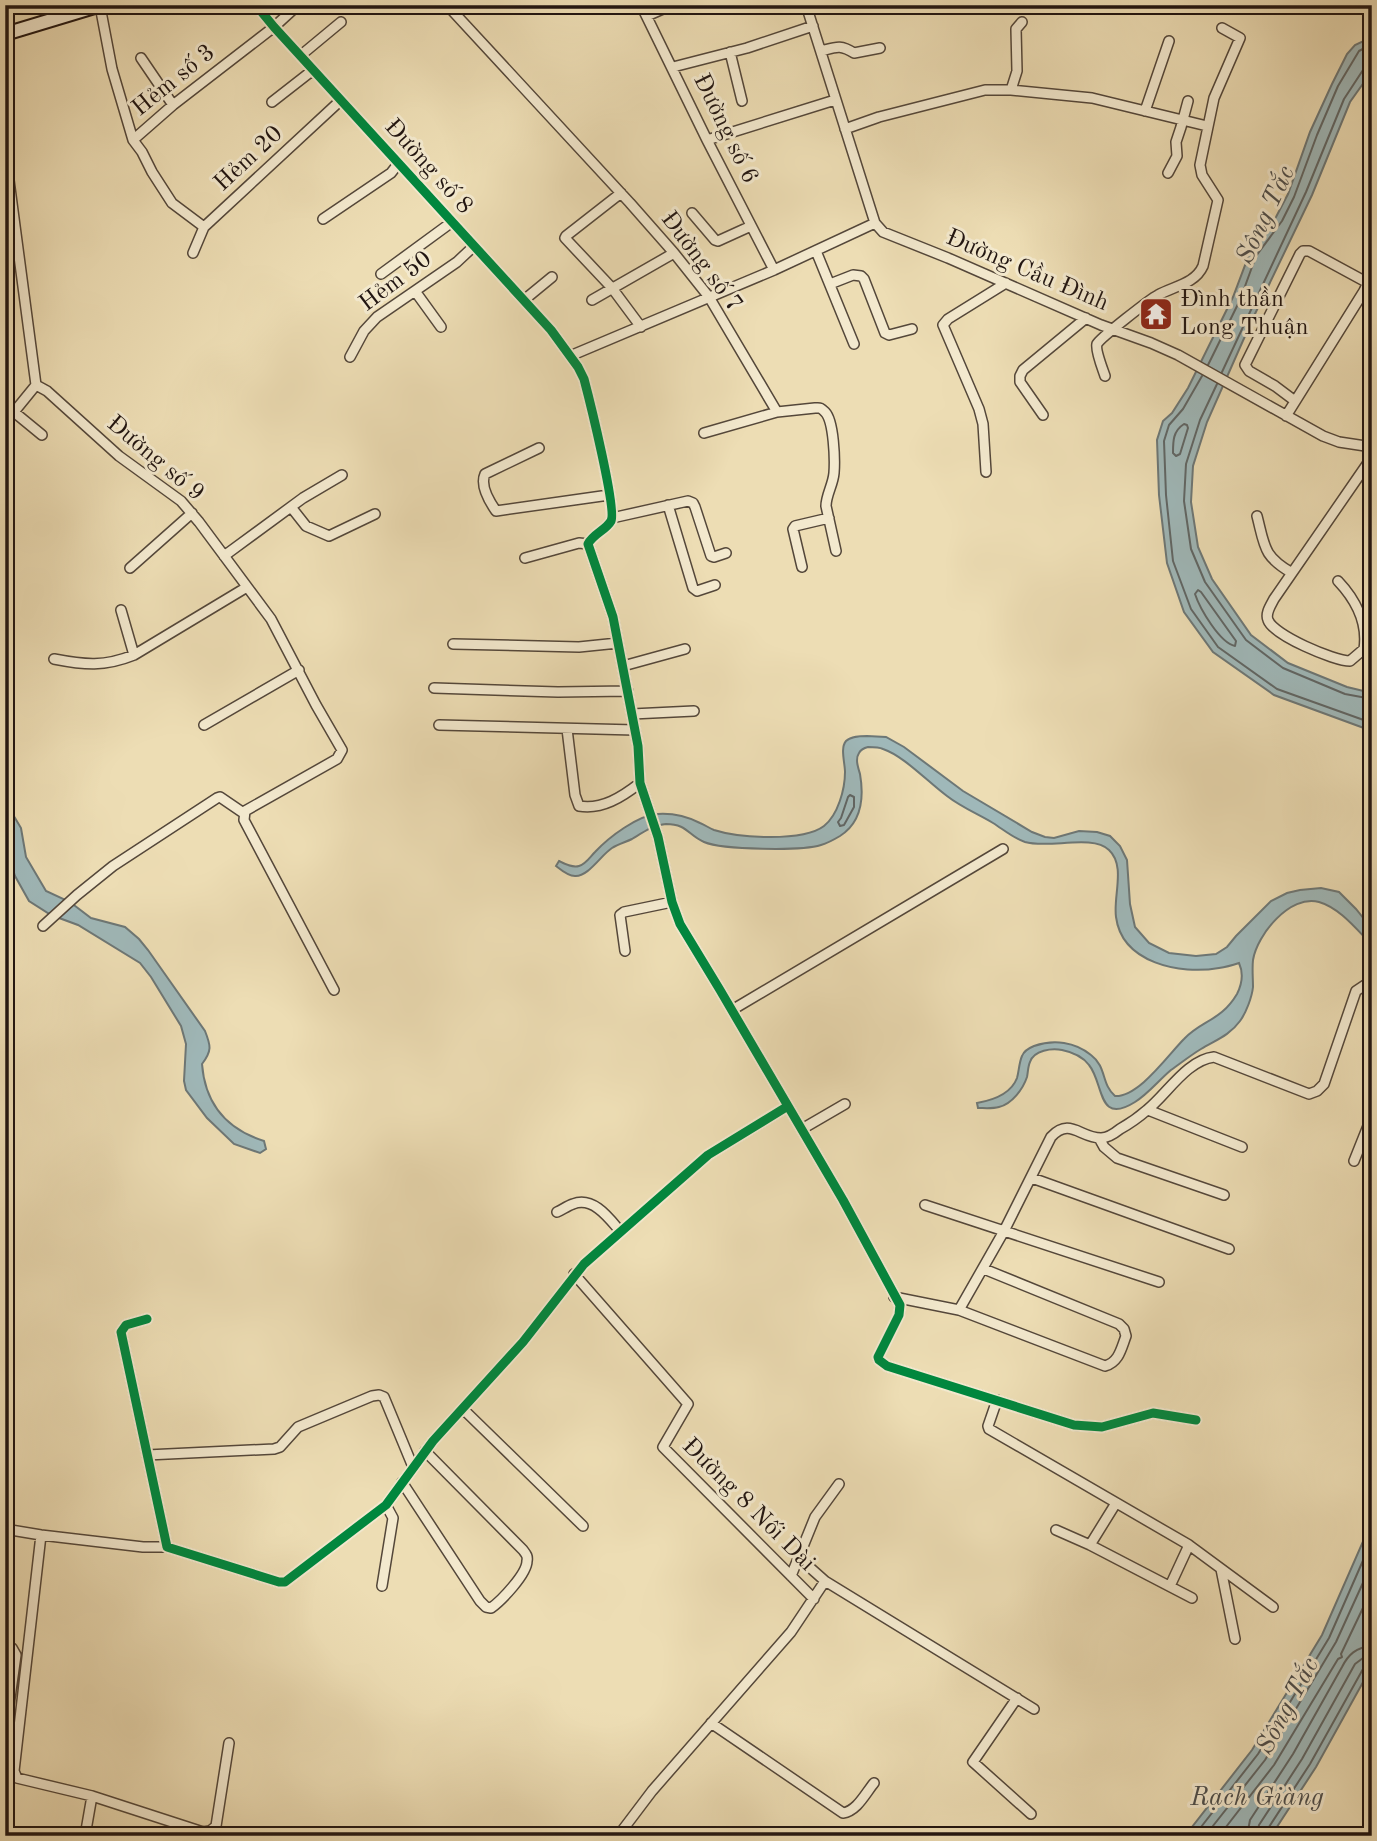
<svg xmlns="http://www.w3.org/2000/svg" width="1377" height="1841" font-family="'Old Standard TT',serif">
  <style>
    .water { fill: #9fb8b9; stroke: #6d7776; stroke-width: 2 }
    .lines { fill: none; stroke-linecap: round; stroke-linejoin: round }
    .shore { stroke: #606665; stroke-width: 2 }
    .street-casing { stroke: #54473a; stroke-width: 12 }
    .secondary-casing { stroke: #211511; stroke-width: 16 }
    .street { stroke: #f3e9ce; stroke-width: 9 }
    .secondary { stroke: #f3e9ce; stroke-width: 12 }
    .cycleway-casing { stroke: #f3e9ce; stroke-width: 13 }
    .cycleway { stroke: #00873e; stroke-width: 9 }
    .labels { text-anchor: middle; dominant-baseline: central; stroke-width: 6; stroke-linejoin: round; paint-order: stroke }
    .street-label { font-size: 24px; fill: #211511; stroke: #f3e9ce }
    .poi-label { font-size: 24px; fill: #211511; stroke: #f3e9ce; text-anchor: start }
    .water-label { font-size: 26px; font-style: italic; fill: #4d4e4c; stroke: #f3e9ce }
  </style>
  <rect width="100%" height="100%" fill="#edddb4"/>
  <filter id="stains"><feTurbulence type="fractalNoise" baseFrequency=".00286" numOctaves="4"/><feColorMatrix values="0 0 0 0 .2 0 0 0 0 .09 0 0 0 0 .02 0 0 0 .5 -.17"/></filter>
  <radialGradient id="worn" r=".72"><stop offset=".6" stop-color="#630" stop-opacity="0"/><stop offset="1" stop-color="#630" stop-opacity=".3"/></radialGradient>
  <!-- water -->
  <path class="water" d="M1372,37v34l-22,31 -38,93 -59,123 -46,104 -14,44 -2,36 7,45 14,32 39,56 37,28 59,24 25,6v38l-98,-36 -61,-43 -29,-40 -17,-49 -8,-68 -2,-55 6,-19 9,-8 16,-25 45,-91 17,-45 26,-35 12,-23 22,-62 22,-48 15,-30 8,-9z
    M867,736l19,1 18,10 59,44 69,41 13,5 9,1 25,-7 18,1 13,4 10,10 7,14 3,44 5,23 14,16 20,10 27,3 20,-2 11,-7 9,-11 35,-35 16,-8 13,-3 21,-2 18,4 17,17 16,20v16c-15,-15 -32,-37 -53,-43 -29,-8 -62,33 -66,58 -1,9 0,18 0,27 -1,10 -7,26 -13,34 -10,14 -24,19 -39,28 -10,6 -20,14 -30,21 -12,10 -23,24 -36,32 -38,24 -31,-19 -46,-37 -6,-8 -17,-13 -27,-15 -10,-2 -28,0 -32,12 -2,4 -2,10 -3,15 -4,12 -15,27 -28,30 -7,2 -15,1 -21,1l-1,-5c17,-3 34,-9 40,-25 2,-7 2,-15 5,-22 2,-5 7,-8 12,-10 20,-7 41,-4 57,9 16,12 10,29 24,41 24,1 53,-41 69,-57 18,-19 37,-18 53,-45 5,-10 7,-20 2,-31 -6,2 -13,4 -20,5 -39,7 -97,-5 -103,-51 -3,-21 10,-51 -7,-67 -17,-16 -60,-1 -84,-8 -12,-4 -21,-12 -32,-19 -15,-9 -32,-16 -46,-27 -18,-13 -43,-40 -64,-47 -4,-2 -10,-2 -15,-2 -4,1 -7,2 -9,6 -4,6 -1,14 1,21 4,23 2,48 -20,62 -5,3 -12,7 -19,9 -19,6 -98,5 -117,-3 -16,-7 -17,-18 -38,-18 -13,1 -24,9 -34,15 -6,3 -14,5 -20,9 -11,7 -24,29 -37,28 -7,0 -14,-6 -19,-10l3,-5c6,3 13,7 20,5 7,-2 11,-9 16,-14 14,-15 43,-37 63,-38 16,-1 28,2 42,9 5,2 9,5 14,7 25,8 89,12 110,-4 14,-11 21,-37 21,-54 0,-9 -5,-24 1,-31 5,-5 14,-5 21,-5z
    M5,807l7,6 9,15 5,29 20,34 24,11 21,16 34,9 14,12 9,11 57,81c6,15 7,20 -3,33 3,39 24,65 62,77l2,8 -6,4 -26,-9 -27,-26 -21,-28 -2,-9 2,-37 -5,-18 -30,-49 -11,-14 -62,-38 -27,-10 -22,-14 -14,-25 -10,-31z
    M1372,1521v145l-56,101 -45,69h-86l67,-86 70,-115z"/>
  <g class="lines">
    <!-- shore -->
    <path class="shore" d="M1208,365l32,-65 16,-44 26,-35 12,-24 23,-62 21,-49 21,-35 13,-7
      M1222,372l84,-180 38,-93 19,-29 4,-3h5
      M1202,376l-19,33 -14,16 -5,16 2,54 7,66 18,48 27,38 59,42 95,34
      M1217,384l-17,36 -14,44 -2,37 7,48 14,33 41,58 37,28 62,26 27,5
      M1184,424l3,1 1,3 -8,26 -4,2 -3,-3c0,-12 0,-22 11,-29z
      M1198,590l3,2 35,49 -1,5c-15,-3 -35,-37 -40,-52z
      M850,795l4,2v10l-10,18 -4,1 -2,-4 3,-4 7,-21z
      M1194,1836l64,-82 26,-42 45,-74 43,-98
      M1205,1836l60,-76 26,-43 45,-75 36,-79
      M1219,1836l55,-71 64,-106 4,-2 -1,-3 31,-65
      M1247,1836l3,-16 43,-66 49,-87c6,-12 14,-20 30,-21
      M1257,1836l2,-11 43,-66 53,-95 8,-6 9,-1
      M1266,1836l1,-6 43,-66 53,-95 4,-3 5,-1"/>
    <!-- street casing -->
    <g class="street-casing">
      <path id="street" d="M256,5l18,22 277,303 27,37 6,12c5,19 33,131 27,142 -5,9 -18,13 -23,23l25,73 25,129 2,37 18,54 14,65 8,22 40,66 123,210 57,105 -1,10 -21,42 1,3 8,6 187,59 28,2 51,-14 43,7
        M447,5l183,198 44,50 35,44 68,115 38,-4c5,0 5,-1 10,4 9,9 10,48 9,61 -1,12 -8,22 -8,33l10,45
        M641,5l66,135 67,130
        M806,5l69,218 8,9 65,26 153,67 50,18 27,12 145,81 16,6 33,5
        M100,6l12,63 21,71 9,12 10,20 20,31 32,24
        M647,16l25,-11
        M821,51c15,-4 19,-7 33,2l26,-5
        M730,52l12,49
        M300,56l41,-34
        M141,58l32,47
        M673,67l74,-19 66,-22
        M1011,90l6,-19 -1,-42 6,-7
        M272,102l41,-32
        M1145,111l24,-70
        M845,129l34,-12 106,-27h26l81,8 115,28
        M133,140l40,-35 101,-78 24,-22
        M707,140l128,-40
        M5,150l31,235
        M1168,173l9,-17 -1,-14 5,-15 7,-26
        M1372,190l-2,15 2,42
        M621,193l-55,43 -1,2 47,50 29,39
        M692,213l23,27 3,1 33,-15
        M323,219l68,-46 7,-9
        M816,251l38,93
        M193,253l11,-26 137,-127
        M381,274l71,-52
        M830,284l23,-9 8,1 3,3 21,54 4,2 23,-6
        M415,291l26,36
        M524,300l28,-23
        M592,300l82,-47
        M570,356l204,-86 101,-47
        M350,357l14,-26 13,-14 80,-55 17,-16
        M1105,376c-2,-6 -10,-26 -8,-32 3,-6 53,-45 61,-49 16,-9 37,-11 45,-29l15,-66 -16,-25 -2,-10 14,-67 26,-60 -18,-10
        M36,385l11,6 72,65 62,45 18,21 72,97 45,86 26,45 -5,9 -92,52 -3,1 -22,-15 -3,1 -104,68 -36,29 -34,31
        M1295,401l-20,-15 -26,-15 -4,-6 55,-111 3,-3h6l59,32
        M14,412l28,23
        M1043,415l-23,-33v-6l3,-6 63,-52
        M1286,416l78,-125 8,-18
        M5,419l9,-7 22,-27
        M704,433l73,-21
        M539,448l-54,26c-5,11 4,27 11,37l113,-16
        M986,472l-3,-48 -4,-15 -36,-84 5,-6 58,-36
        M668,505l25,83 4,3 18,-6
        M291,507l15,19 23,10 46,-22
        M1257,516c8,31 6,40 35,57
        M612,518l76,-17 5,2 2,4 16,49 3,1 12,-4
        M224,556l79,-58 39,-23
        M525,558l54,-15 9,1
        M802,567l-9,-38 2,-3 34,-8
        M130,568l62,-55
        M1338,581c17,18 30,42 26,68l-14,12c-16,0 -77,-26 -82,-41 -3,-7 3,-15 6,-21l98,-142
        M121,610l13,45
        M453,644l126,3 39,-4
        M54,659c31,6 50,8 80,-4l113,-68
        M623,666l62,-17
        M434,688l124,4 70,-1
        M632,714l62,-3
        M204,725l95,-55
        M439,725l196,5
        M567,729l8,66 4,11c23,4 43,-9 61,-23
        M245,811l-1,9 90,170
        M625,951l-5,-36 4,-3 48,-10
        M732,1010l271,-161
        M1148,1110l94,37
        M802,1129l43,-25
        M1099,1138l5,9 13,11 107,37
        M1354,1161l18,-45
        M1032,1178l197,71
        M925,1205l234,77
        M557,1212c5,-2 10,-6 16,-8 20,-8 36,14 47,27
        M574,1274l114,130 -25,43 151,152
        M894,1297l65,13 45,-79 47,-94c19,-20 29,1 50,1 7,0 14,-5 19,-9 9,-5 19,-12 27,-19 20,-16 40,-50 67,-53l95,37 8,-3 7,-7 32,-93 9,-6h7
        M959,1310l146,56c14,-4 16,-17 21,-30l-2,-7 -5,-5 -135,-55
        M147,1319l-21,6 -5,7 46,215 112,35h6l101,-77 47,-64 90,-99 61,-78 124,-109 80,-49
        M997,1400l-9,26 1,3 200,116 84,62
        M463,1409l120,117
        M147,1455l127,-6 6,-2 18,-20 74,-31 7,-1 5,2 29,70
        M402,1482l78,119 6,6 5,1c10,-7 36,-34 36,-47 1,-5 -1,-7 -4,-11l-98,-99
        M5,1529l36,6 102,12h24
        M1056,1530l34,15 26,-42
        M41,1535l-27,236 3,7 75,18 111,36 7,-1 6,-5 13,-83
        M1090,1545l102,53
        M798,1557l27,24
        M1221,1569l14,70
        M791,1576l24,-59 24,-33
        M382,1586l11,-68 -7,-13
        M1170,1586l19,-41
        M5,1646l7,2 4,7 -11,78
        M1017,1698l-44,64 58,52
        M711,1723l132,90c14,-2 22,-19 31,-30
        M85,1836l7,-40
        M618,1836l34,-45 139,-159 34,-51 209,128"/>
    </g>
    <!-- secondary casing -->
    <g class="secondary-casing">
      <path id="secondary" d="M5,34l96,-29"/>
    </g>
    <!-- street -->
    <use href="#street" class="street"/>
    <!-- secondary -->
    <use href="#secondary" class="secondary"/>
    <!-- cycleway casing -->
    <g class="cycleway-casing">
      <path id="cycleway" d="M256,5l18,22 277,303 27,37 6,12c5,19 33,131 27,142 -5,9 -18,13 -23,23l25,73 25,129 2,37 18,54 14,65 8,22 40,66 123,210 57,105 -1,10 -21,42 1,3 8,6 187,59 28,2 51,-14 43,7
        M147,1319l-21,6 -5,7 46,215 112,35h6l101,-77 47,-64 90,-99 61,-78 124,-109 80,-49"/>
    </g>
    <!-- cycleway -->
    <use href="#cycleway" class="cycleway"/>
  </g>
  <!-- icons -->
  <defs>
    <g id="temple-square" transform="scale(1.75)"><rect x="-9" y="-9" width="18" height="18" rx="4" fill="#8f2418" stroke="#f3e9ce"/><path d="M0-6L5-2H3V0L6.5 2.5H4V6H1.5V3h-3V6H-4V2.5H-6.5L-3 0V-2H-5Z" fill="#fff"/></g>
  </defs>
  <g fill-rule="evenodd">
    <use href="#temple-square" x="1156" y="314"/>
  </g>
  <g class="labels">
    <!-- street labels -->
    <g class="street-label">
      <text transform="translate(174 81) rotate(-39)">Hẻm số 3</text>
      <text transform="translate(725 129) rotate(64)">Đường số 6</text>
      <text transform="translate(249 159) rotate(-43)">Hẻm 20</text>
      <text transform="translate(428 167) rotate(48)">Đường số 8</text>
      <text transform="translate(701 262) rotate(53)">Đường số 7</text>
      <text transform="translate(1027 271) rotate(23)">Đường Cầu Đình</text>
      <text transform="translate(396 282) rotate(-37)">Hẻm 50</text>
      <text transform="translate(155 459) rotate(40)">Đường số 9</text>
      <text transform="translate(748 1505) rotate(45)">Đường 8 Nối Dài</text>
    </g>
    <!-- poi labels -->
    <g class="poi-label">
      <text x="1180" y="300">Đình thần<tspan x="1180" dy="28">Long Thuận</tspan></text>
    </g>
    <!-- water labels -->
    <g class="water-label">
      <text transform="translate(1266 215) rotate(-65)">Sông Tắc</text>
      <text transform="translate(1288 1706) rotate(-62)">Sông Tắc</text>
      <text x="1257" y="1798">Rạch Giàng</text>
    </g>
  </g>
  <!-- margin -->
  <rect width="1377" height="1841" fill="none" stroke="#edddb4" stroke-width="28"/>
  <rect x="7" y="7" width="1363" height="1827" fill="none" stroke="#211511" stroke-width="3.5"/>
  <rect x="14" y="14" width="1349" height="1813" fill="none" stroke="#211511" stroke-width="2"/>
  <rect width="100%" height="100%" filter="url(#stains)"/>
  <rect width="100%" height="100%" fill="url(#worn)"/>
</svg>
